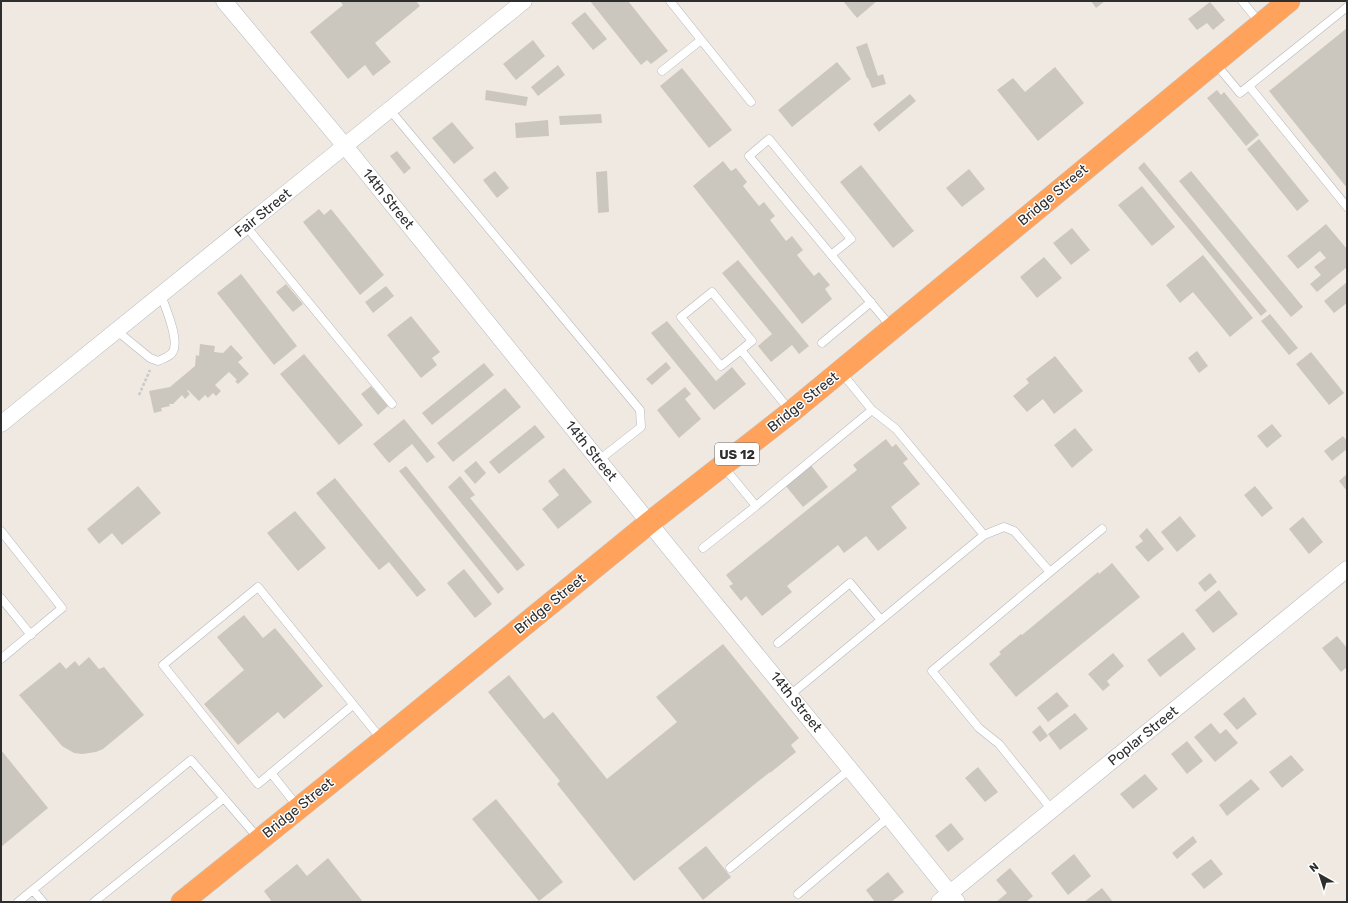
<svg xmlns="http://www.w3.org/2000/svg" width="1348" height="903" font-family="Rubik,sans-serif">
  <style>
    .building { fill: #cbc7bf }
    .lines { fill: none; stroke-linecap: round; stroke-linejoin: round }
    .lane-casing { stroke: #b4b7c1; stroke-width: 9 }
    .street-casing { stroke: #b4b7c1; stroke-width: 17 }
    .highway-casing { stroke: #c9c9c9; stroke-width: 23 }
    .path { stroke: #c9c9c9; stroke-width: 2.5; stroke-dasharray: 3 2; stroke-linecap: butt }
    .lane { stroke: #fff; stroke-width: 8 }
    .street { stroke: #fff; stroke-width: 16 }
    .highway { stroke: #ffa35c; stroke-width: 22 }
    .labels { text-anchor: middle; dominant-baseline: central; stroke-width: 3; stroke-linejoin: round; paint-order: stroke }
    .shield { fill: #fff; stroke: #6d6d6d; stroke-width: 1 }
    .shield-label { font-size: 13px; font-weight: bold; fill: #2e2e2e }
    .street-label { font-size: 14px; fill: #2e2e2e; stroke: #fff }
  </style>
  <rect width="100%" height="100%" fill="#efe9e1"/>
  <!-- building -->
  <path class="building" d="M340,1h76l4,5 -45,37 16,19 -18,14 -8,-11 -17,14 -38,-47 33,-27z
    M590,1h38l40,50 -17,13 -4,-4 -6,5z
    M843,1h34l-20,17z
    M1091,1h14l-9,7z
    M1210,2l15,18 -12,10 -6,-7 -10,7 -9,-11z
    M585,12l22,27 -14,11 -22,-27z
    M1347,28v160l-78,-97z
    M533,40l12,16 -29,24 -13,-16z
    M867,43l11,33 5,-2 3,10 -14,4 -4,-10h-1l-11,-31z
    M837,62l14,17 -59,48 -14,-17z
    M558,65l7,10 -27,21 -7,-9z
    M1055,67l29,36 -46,38 -41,-51 16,-12 12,14z
    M682,68l50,62 -23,18 -49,-62z
    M486,90l42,7 -2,9 -41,-6z
    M1217,90l4,5 3,-3 35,43 -13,11 -39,-48z
    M910,94l6,7 -37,31 -6,-8z
    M601,114l1,9 -42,2 -1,-9z
    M548,120l1,16 -33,2 -1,-15z
    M452,122l22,26 -20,16 -22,-26z
    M1259,139l50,62 -12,10 -50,-62z
    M397,151l14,17 -7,6 -14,-18z
    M723,161l8,10 5,-3 11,14 -4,4 16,20 5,-4 11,14 -5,4 16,21 6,-5 11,14 -6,5 17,21 5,-4 11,13 -5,4 7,10 -30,25 -109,-138z
    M1144,162l123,149 -6,5 -123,-148z
    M861,165l53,66 -21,17 -53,-66z
    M969,169l16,20 -23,18 -16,-19z
    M495,171l14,17 -12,10 -14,-18z
    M607,171l2,41 -11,1 -2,-41z
    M1191,171l112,136 -12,10 -112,-136z
    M1142,186l33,41 -23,19 -34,-41z
    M319,209l5,6 7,-6 53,66 -24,20 -57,-73z
    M1326,224l21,25v18l-30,25 -7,-8 11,-9 -7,-8 12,-9 -6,-7 -22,18 -11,-13z
    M1072,228l18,22 -19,15 -18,-22z
    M1203,255l50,63 -23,19 -37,-45 -13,11 -14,-18z
    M1044,257l18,21 -25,20 -17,-21z
    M738,260l71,86 -10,8 -7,-9 -21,17 -13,-16 14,-12 -50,-61z
    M241,274l56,72 -23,19 -57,-72z
    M1347,282v21l-13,10 -10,-12z
    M286,284l17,20 -10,8 -17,-20z
    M386,286l8,10 -21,17 -8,-11z
    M1270,314l28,34 -9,7 -28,-34z
    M411,316l29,36 -8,6 5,7 -16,13 -34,-43z
    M667,321l49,60 16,-14 14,17 -32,26 -63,-77z
    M200,344l15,2 -1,6 9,1 8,-8 12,13 -5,4 11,12 -11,10 -3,-3 2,-1 -8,-8 -14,13 6,6 -5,5 -3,-3 -5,5 -3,-3 -6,6 -11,-11 -1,1 3,3 -5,5 -3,-4 -9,9h-4l1,2 -9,2 1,3 -8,2 -5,-22 21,-4 25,-21 1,-11 3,1z
    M1197,351l11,15 -9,7 -11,-15z
    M1311,352l33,41 -15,12 -33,-41z
    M304,354l59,71 -24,20 -59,-71z
    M1055,356l28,35 -29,23 -11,-15 -16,13 -14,-16 16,-13 -3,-4z
    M666,362l5,6 -19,17 -6,-6z
    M484,363l10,12 -62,50 -10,-12z
    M371,386l17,20 -10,9 -17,-21z
    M685,387l6,7 -6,5 16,20 -22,19 -22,-28z
    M505,388l16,19 -68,55 -16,-19z
    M404,419l31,38 -8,6 -15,-19 -23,19 -16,-19z
    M1272,424l10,12 -15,12 -10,-12z
    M535,425l10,12 -46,37 -10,-12z
    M1075,428l18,22 -21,18 -18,-23z
    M1343,436l4,5v8l-15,12 -8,-10z
    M886,439l6,8 4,-3 12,15 -5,4 17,21 -29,23 16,21 -29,23 -12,-15 -22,17 -6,-8 -51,41 5,6 -30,24 -16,-20 -5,5 -12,-15 4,-2 -7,-9 131,-105 -4,-5z
    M476,461l10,12 -11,11 -11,-13z
    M810,464l18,23 -25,20 -18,-22z
    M406,466l98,123 -6,5 -99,-123z
    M564,468l28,34 -34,27 -16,-20 17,-14 -11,-14z
    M1347,474v17l-8,-10z
    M460,476l15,19 -5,3 55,67 -8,6 -69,-84z
    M335,478l91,112 -9,7 -28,-35 -10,8 -63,-77z
    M138,486l23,27 -39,32 -10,-12 -13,11 -12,-15z
    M1255,486l18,22 -11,9 -18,-22z
    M295,511l31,37 -28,23 -31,-38z
    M1180,516l16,20 -19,16 -16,-20z
    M1303,517l20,25 -14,12 -20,-25z
    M1147,528l17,21 -16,13 -13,-15 8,-6 -4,-5z
    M1112,563l28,34 -124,100 -27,-33 12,-10 -2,-2 22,-18 1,1 76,-63 1,2z
    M464,569l28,35 -17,14 -28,-35z
    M1210,573l7,9 -12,10 -7,-9z
    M1219,590l19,24 -25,19 -18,-23z
    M244,615l19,23 12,-10 48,58 -39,33 -6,-7 -40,33 -34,-41 40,-34 -27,-33z
    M1183,632l13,17 -36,28 -13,-17z
    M1337,636l10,12v19l-6,5 -19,-24z
    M723,644l76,94 -8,7 5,7 -26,21v-1l-136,109 -77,-97 3,-3 -72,-89 21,-17 35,44 9,-7 54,67 70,-57 -21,-25z
    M1113,653l11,13 -17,15 3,4 -7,6 -15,-17z
    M89,657l10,12 5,-2 40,48 -41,34 -7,3 -14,2 -8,-1 -12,-7 -43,-51 41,-33 6,7 9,-8 4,5z
    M1057,692l12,14 -21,16 -11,-14z
    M1244,697l13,17 -20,16 -14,-16z
    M1075,713l13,16 -28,21 -12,-16z
    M1211,723l9,11 6,-5 12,14 -23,19 -21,-25z
    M1040,725l8,11 -8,6 -8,-10z
    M1187,741l16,20 -16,13 -16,-20z
    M1,750l47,58 -47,39z
    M1291,755l13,15 -22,18 -13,-16z
    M978,767l20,25 -13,10 -20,-24z
    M1145,774l13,15 -25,20 -13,-15z
    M1251,779l9,10 -33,27 -8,-11z
    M496,799l67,83 -24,19 -67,-82z
    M951,823l13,16 -16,13 -13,-16z
    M1193,836l4,6 -20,17 -5,-6z
    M706,846l25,31 -28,23 -25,-32z
    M1074,854l17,22 -23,19 -17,-22z
    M328,858l35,44h-91l-8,-11 33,-27 10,12z
    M1211,859l12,15 -19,15 -13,-15z
    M1010,868l23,28 -7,6h-30l11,-9 -11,-13z
    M888,872l16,20 -13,10h-16l-9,-12z
    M1102,888l11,14h-29z"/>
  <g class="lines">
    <!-- lane casing -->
    <g class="lane-casing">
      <path id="lane" d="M670,1l81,101
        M1242,1l18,22
        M1215,63l25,30 107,-86
        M662,71l39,-31
        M1249,86l98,121
        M390,110l250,300 1,17 -42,33
        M246,226l146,178
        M831,255l20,-16 -82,-100 -20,17 143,172
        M117,331l33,27 8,3c4,-2 11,-4 14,-8 9,-11 -7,-46 -11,-58
        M822,343l49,-41
        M741,350l-20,16 -40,-49 31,-25 40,49 -11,9 50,62
        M723,466l33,40 116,-96 -31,-38
        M1,531l61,77 -61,51
        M984,535l20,-8 10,4 36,41 52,-43
        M703,548l53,-42
        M1050,572l-118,99 47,57 20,16 53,66
        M1,598l30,37
        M778,643l72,-60 31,37
        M790,695l194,-160 -88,-106 -24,-19
        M353,705l-95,79 -95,-119 95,-78 124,153
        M271,773l27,34
        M730,868l120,-99
        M33,890l10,12
        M798,894l91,-77
        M18,902l173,-142 68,79
        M94,902l130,-104"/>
    </g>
    <!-- street casing -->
    <g class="street-casing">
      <path id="street" d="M224,1l121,145 318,394 226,277 68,85
        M1,424l523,-423
        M939,902l408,-333"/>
    </g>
    <!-- highway casing -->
    <g class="highway-casing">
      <path id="highway" d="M182,902l194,-156 273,-223 142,-111 498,-411"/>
    </g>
    <!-- path -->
    <path class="path" d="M139,395l11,-25"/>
    <!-- lane -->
    <use href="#lane" class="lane"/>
    <!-- street -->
    <use href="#street" class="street"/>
    <!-- highway -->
    <use href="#highway" class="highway"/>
  </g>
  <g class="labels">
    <!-- shield labels -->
    <rect class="shield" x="715" y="443" width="44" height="22" rx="3"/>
    <g class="shield-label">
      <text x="737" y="454">US 12</text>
    </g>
    <!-- street labels -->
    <g class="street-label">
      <text transform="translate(1053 195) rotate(-40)">Bridge Street</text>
      <text transform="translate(388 199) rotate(51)">14th Street</text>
      <text transform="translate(263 213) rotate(-39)">Fair Street</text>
      <text transform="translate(803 402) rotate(-39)">Bridge Street</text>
      <text transform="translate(591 451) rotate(51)">14th Street</text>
      <text transform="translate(550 604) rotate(-39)">Bridge Street</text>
      <text transform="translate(796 702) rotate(51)">14th Street</text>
      <text transform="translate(1143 736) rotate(-39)">Poplar Street</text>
      <text transform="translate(298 808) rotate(-39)">Bridge Street</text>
    </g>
  </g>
  <!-- border -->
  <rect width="1348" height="903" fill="none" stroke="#2e2e2e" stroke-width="4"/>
  <!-- north arrow -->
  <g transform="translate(1320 875) rotate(321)" stroke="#ffffff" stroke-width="3" paint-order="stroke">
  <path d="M0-3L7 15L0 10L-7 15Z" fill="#2e2e2e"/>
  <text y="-6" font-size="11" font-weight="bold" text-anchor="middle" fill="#2e2e2e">N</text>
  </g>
</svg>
